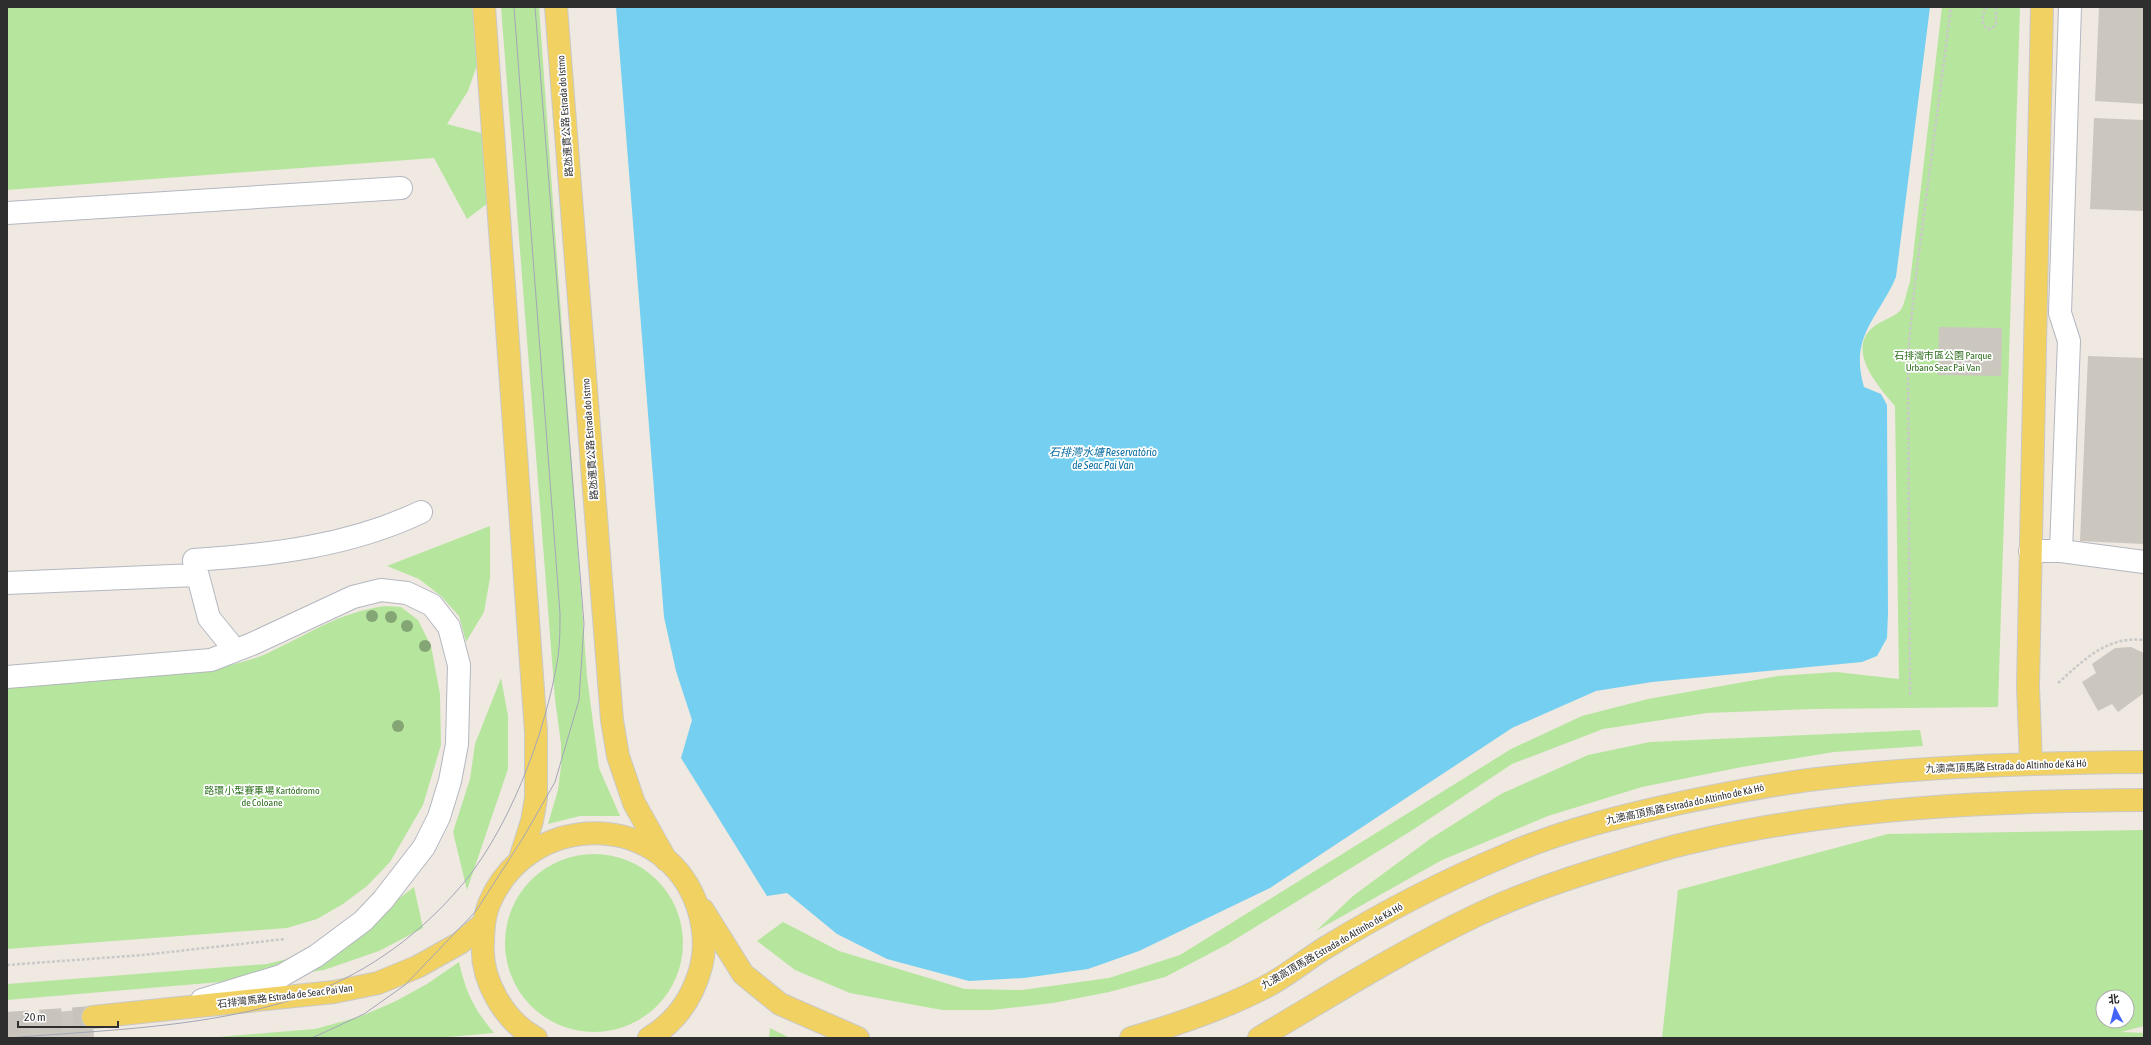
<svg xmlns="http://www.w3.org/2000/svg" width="2151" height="1045" font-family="'Asap Condensed','Noto Sans SC',sans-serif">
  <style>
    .green { fill: #b6e59e; fill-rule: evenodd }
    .water { fill: #75cff0 }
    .building { fill: #cbc7bf }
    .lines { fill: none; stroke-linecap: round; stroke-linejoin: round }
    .major-tunnel { stroke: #c8c4bd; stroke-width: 22; stroke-dasharray: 22 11; stroke-linecap: butt }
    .minor-casing { stroke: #b4b7c1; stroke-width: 24 }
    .major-casing { stroke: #c9c9c9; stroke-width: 24 }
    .path { stroke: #c9c9c9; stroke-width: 2.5; stroke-dasharray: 3 2; stroke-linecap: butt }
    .minor { stroke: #fff; stroke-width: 22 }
    .major { stroke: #f2d163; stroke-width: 22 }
    .tram { stroke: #a3a6b8; stroke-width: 1 }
    .tree { fill: #84a574 }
    .labels { text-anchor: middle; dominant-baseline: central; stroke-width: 3.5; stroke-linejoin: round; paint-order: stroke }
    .street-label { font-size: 10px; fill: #2e2e2e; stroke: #fff }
    .park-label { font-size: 10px; fill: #2c6e1b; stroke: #fff }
    .water-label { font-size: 11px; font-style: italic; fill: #0d6fa3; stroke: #fff }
  </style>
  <rect width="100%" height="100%" fill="#efe9e1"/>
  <!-- green -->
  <path class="green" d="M7,7h465l8,49 -12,35 -21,33 49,13 4,57 -33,25 -33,-61 -427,32z
    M501,7h38l48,670 12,91 21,48h-40l-32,8 10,-34 3,-24v-22l-6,-45z
    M1942,7h78l-22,700 -185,2 -106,4 -104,16 -91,35 -101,67 -185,114 -61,32 -56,15 -56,11 -62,7h-49l-92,-17 -55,-23 -38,-29 26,-19 56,29 126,38 57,1 87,-12 71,-23 331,-206 71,-33 66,-17 130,-23 58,-4 63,7 -4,-273c-15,-18 -48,-53 -24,-77 8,-8 21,-11 29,-18 5,-6 7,-22 10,-29z
    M490,526v52l-6,34 -18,30 -7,-26 -18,-20 -22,-17 -32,-13z
    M385,606l16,1 17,13 13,26 9,48 1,51 -18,60 -33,57 -23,24 -24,18 -26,15 -30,9 -280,21v-263l220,-20c16,-4 32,-8 47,-16 38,-18 67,-38 111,-44z
    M501,678l7,38v53l-41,121 -14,-58 17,-53 5,-35z
    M1920,730l3,16 -89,6 -92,15 -100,20 -94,29 -106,44 -126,71 37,-35 77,-57 71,-45 87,-39 62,-13z
    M2144,830v196l-23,6 23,1v5h-482l16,-148 210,-56zM2103,997h24v24h-24z
    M505 943a89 89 0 1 1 178 0a89 89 0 1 1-178 0Z
    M414,887l9,41 -44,23 -55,19 -55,8 -262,22v-16l260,-20 44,-11 44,-21z
    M459,962c7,31 15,47 35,71l-57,5h-231l109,-9 44,-12 35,-15 33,-18z
    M770,1028l20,10h-21z"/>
  <!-- water -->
  <path class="water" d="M616,7h1314l-34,270c-18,42 -47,59 -32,110l17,7 6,11 1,208 -1,25 -10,18 -15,6 -210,20 -56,9 -84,37 -242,160 -131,63 -51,18 -64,9 -55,3 -82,-22 -50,-25 -50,-41 -20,3 -86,-138 11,-38 -16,-49 -12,-54z"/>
  <!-- building -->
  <path class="building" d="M2099,7h45v97l-49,-3z
    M2094,118l50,2v91l-54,-2z
    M1939,327l63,1 -1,48 -63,-1z
    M2088,356l56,2v186l-64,-3z
    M2131,647l13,6v40l-26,19 -6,-8 -14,7 -16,-29 14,-9 -4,-9 23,-16z
    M92,1009l2,29h-87v-22z"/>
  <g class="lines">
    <!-- major-tunnel -->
    <path class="major-tunnel" d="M7,1023l86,-6"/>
    <!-- minor casing -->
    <g class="minor-casing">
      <path id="minor" d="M7,213l394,-25
        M2030,551h31l8,-210 -9,-28 10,-306
        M2061,551l83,11
        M194,560c77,-5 156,-14 227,-48
        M194,561l15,57 26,32
        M7,583l189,-8
        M7,677l204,-17 41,-16 101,-47 28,-7 26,3 25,12 17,22 10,38 -2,79 -7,37 -11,36 -15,30 -41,53 -20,21 -47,35 -35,20 -79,24"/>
    </g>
    <!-- major casing -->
    <g class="major-casing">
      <path id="major" d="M484,7l52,725v66l-4,23 -12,38
        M556,7l56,713 6,36 16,47 32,57
        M2031,763l-3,-77 14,-679
        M703,910l40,64 37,30 78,34
        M93,1017l241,-25 44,-9 39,-16 43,-24 24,-20
        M536,1038c-32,-17 -56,-59 -53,-95 0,-13 1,-27 6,-39 40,-96 179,-95 210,7 5,18 7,37 2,56 -8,30 -25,55 -52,71
        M1131,1038c48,-14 96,-30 140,-54 19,-11 35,-24 54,-36 57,-35 119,-67 181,-93 57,-25 119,-40 179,-53 44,-9 88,-18 132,-23 109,-13 218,-16 327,-17
        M1259,1038c71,-42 141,-86 216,-122 47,-23 99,-40 150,-55 23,-7 47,-15 72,-20 147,-34 297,-40 447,-41"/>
    </g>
    <!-- path -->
    <path class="path" d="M1987,7c-5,8 -7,15 0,22h4l5,-4v-18
      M2058,683c26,-23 48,-47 86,-43
      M1910,695l-2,-342 6,-62 37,-284
      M7,965l136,-10 142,-16"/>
    <!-- minor -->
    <use href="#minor" class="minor"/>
    <!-- major -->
    <use href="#major" class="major"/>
    <!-- tram -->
    <path class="tram" d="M7,1038c98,-8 200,-10 294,-41 59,-20 112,-57 153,-103 53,-57 92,-161 104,-237 2,-14 2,-29 2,-44l-46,-606
      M312,1038l52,-24 41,-29 71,-74 47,-73 32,-56 24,-82 5,-76 -49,-617"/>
  </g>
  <!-- trees -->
  <g class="tree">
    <circle cx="372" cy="616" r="6"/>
    <circle cx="391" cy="617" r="6"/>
    <circle cx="407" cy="626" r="6"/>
    <circle cx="425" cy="646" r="6"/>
    <circle cx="398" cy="726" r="6"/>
  </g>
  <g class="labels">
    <!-- street labels -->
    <g class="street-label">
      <text transform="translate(565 116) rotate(-94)">路氹連貫公路 Estrada do Istmo</text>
      <text transform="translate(590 439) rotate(-94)">路氹連貫公路 Estrada do Istmo</text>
      <text transform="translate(2006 766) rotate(-2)">九澳高頂馬路 Estrada do Altinho de Ká Hó</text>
      <text transform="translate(1685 804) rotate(-12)">九澳高頂馬路 Estrada do Altinho de Ká Hó</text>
      <text transform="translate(1332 946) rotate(-30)">九澳高頂馬路 Estrada do Altinho de Ká Hó</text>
      <text transform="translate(285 996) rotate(-7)">石排灣馬路 Estrada de Seac Pai Van</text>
    </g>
    <!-- park labels -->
    <g class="park-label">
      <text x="1943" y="355">石排灣市區公園 Parque<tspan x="1943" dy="12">Urbano Seac Pai Van</tspan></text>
      <text x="262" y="790">路環小型賽車場 Kartódromo<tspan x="262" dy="12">de Coloane</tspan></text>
    </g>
    <!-- water labels -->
    <g class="water-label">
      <text x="1103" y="452">石排灣水塘 Reservatório<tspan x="1103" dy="13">de Seac Pai Van</tspan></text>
    </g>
  </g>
  <!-- border -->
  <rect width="2151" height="1045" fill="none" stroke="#2e2e2e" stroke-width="16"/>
  <!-- north arrow -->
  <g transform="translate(2115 1009) rotate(353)"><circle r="19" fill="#ffffff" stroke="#ababab"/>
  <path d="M0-3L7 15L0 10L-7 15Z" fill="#4264fb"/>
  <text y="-6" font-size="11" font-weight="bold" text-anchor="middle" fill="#2e2e2e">北</text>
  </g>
  <!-- scale -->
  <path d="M18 1021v6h100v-6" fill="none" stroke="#2e2e2e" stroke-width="2"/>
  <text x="24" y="1021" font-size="12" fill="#2e2e2e" stroke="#ffffff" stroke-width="3" paint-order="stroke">20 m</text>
</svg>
